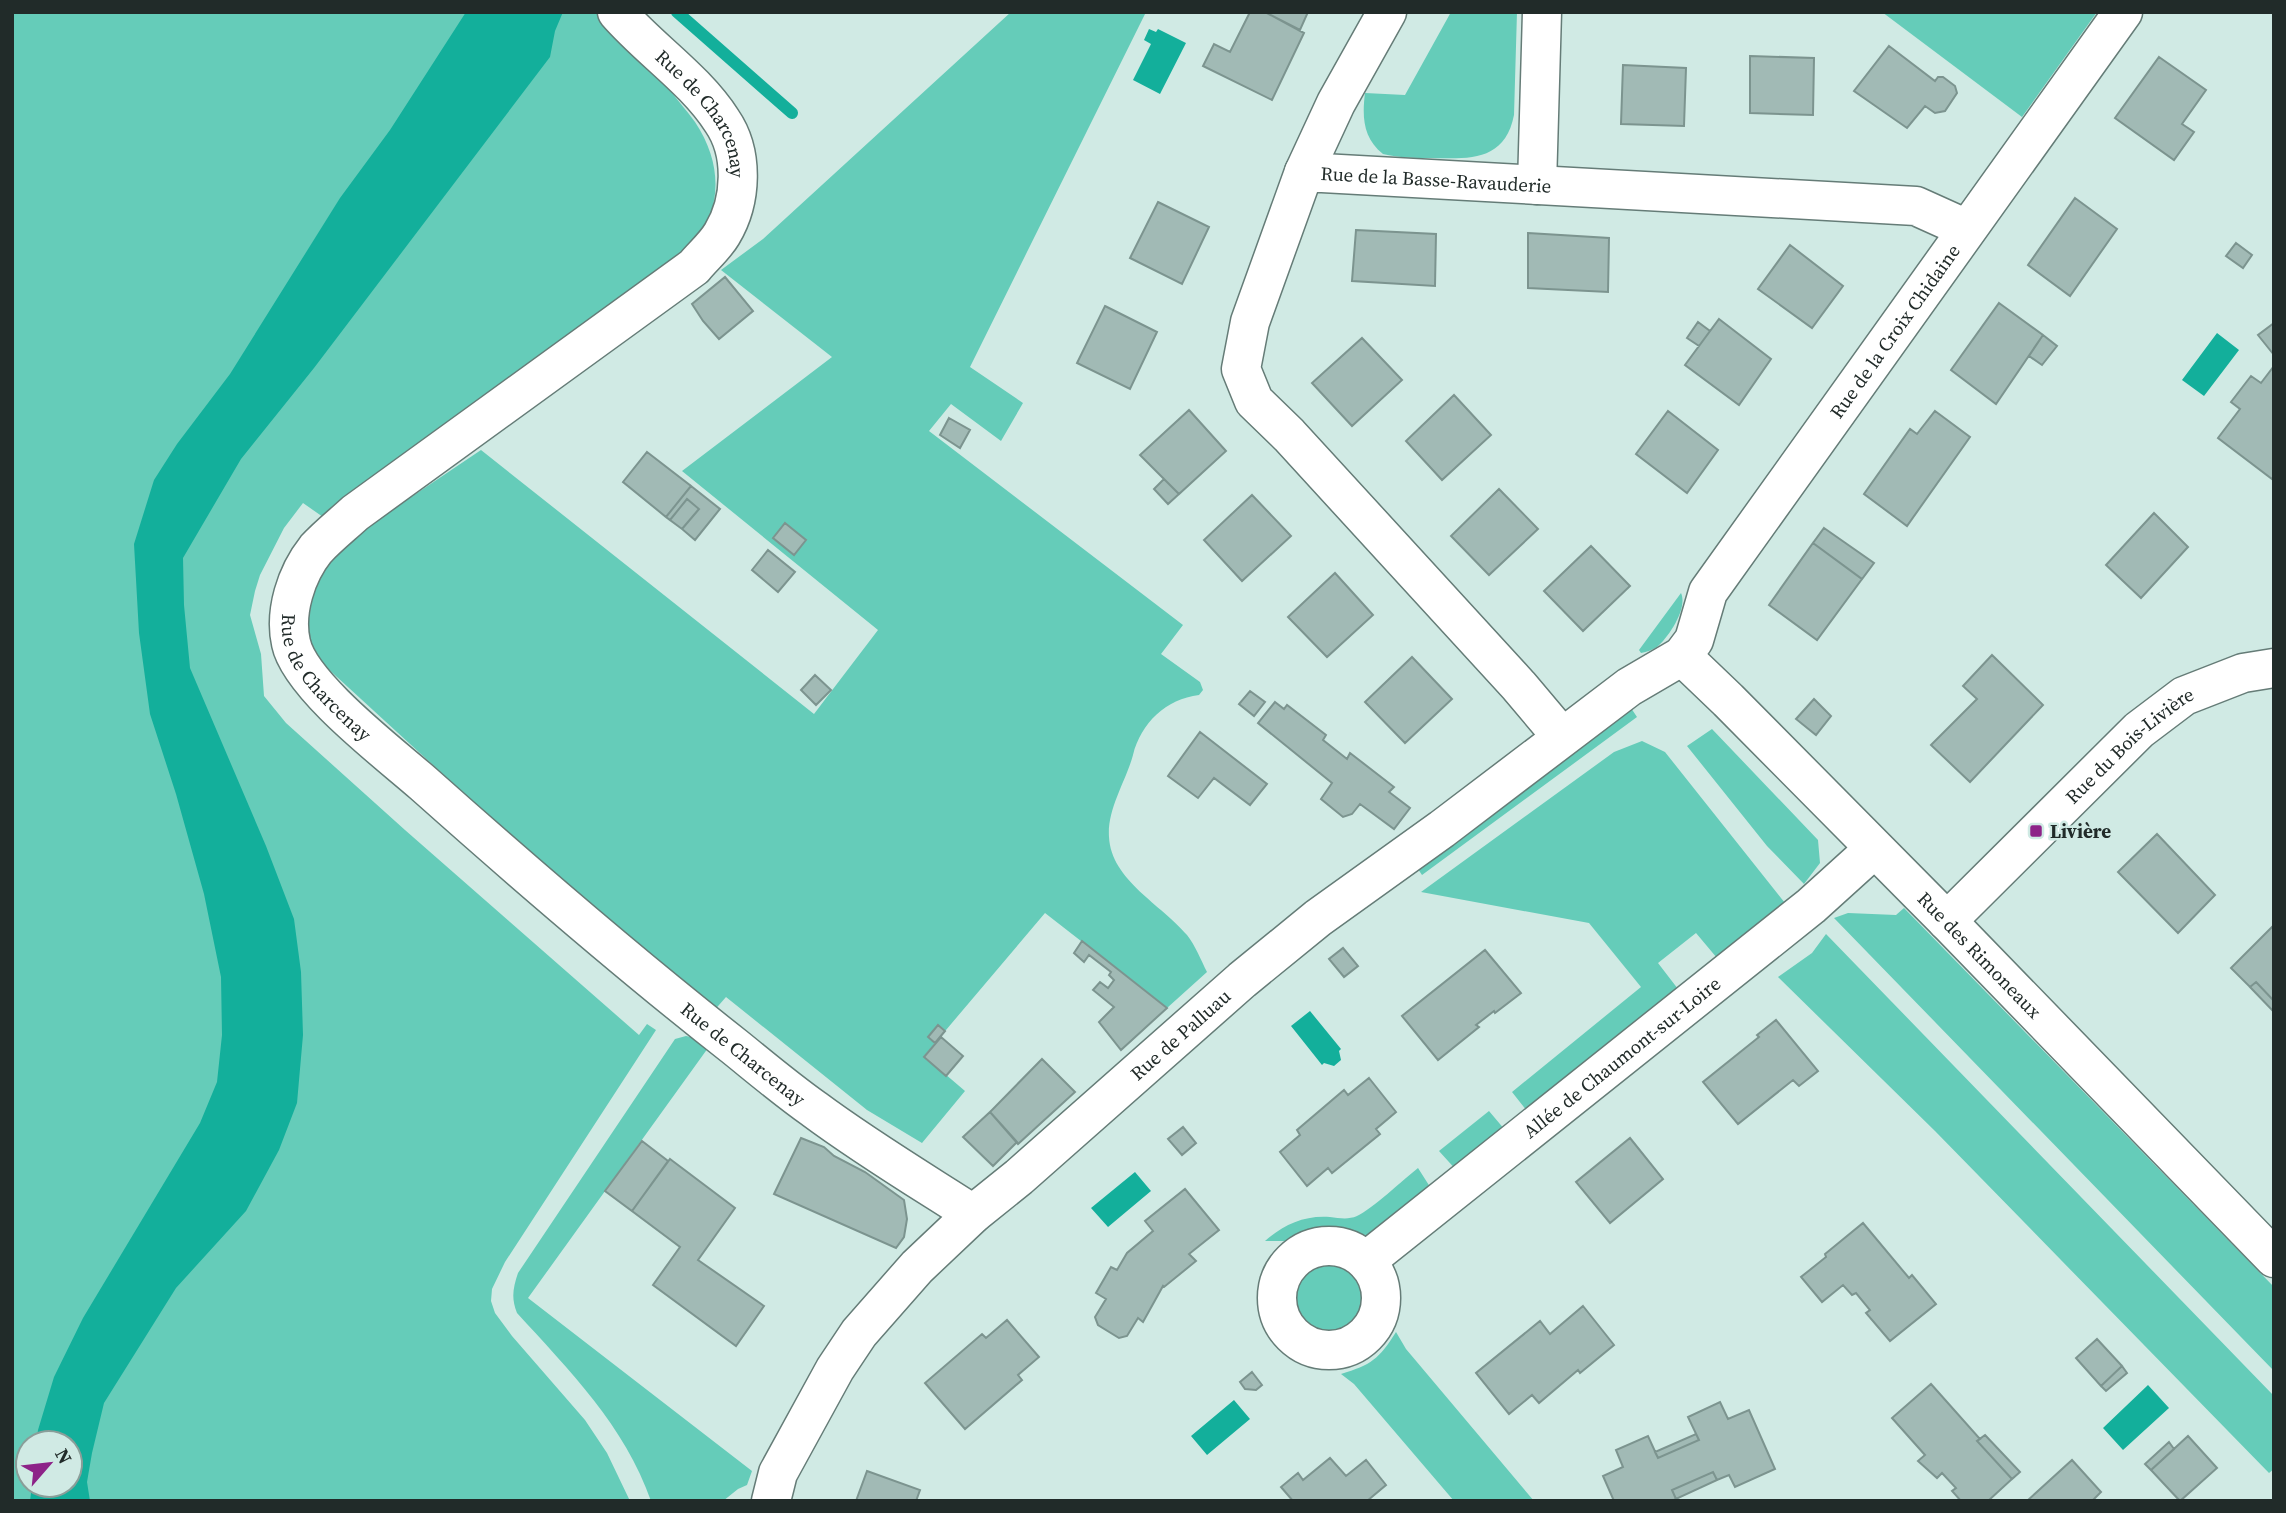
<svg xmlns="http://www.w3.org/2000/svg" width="2286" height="1513" font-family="'Source Serif 4',serif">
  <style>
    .green { fill: #65ccb9; fill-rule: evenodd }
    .water { fill: #13af9b }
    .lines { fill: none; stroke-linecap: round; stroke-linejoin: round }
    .stream { stroke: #13af9b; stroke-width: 12 }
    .building { fill: #a1bab5; stroke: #7c948f; stroke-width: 2 }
    .minor-casing { stroke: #657c77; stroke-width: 41 }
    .minor { stroke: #fff; stroke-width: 38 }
    .poi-dot { fill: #8d2388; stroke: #d0eae4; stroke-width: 2.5 }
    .labels { text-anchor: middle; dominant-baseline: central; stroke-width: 5; stroke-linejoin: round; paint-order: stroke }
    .street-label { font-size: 19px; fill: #212b29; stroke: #d0eae4 }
    .poi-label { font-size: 19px; font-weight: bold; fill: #212b29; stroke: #d0eae4; text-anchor: start }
  </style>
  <rect width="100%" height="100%" fill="#d0eae4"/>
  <!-- green -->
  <path class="green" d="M12,12h624c10,24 19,48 30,71 7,13 20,26 29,39 27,41 27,81 2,122l-374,273 -20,-14 -19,25 -24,47 -5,16 -5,24 11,39 3,42 22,27 119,107 234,205 8,-11 9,6 -151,232 -13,27 -1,12 4,12 17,23 73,84 22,33 23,48h-618zM28,1443h42v42h-42z
    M1011,12h135l-176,355 53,36 -22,38 -50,-37 -22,27 254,194 -22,29 39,28 3,8 -4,5c-33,4 -58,28 -66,60 -7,26 -26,54 -24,82 2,43 53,68 78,98 8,10 14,25 20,37l-40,36 -122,-95 -121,143 41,35 -43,52 -55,-33 -141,-113 -14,16 -254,-225 -145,-133 -11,-37 4,-22 31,-44 46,-36 98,-66 333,264 64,-84 -196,-159 150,-114 -111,-87 42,-31z
    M1451,12h66l-3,103c-9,46 -44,44 -82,43 -16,0 -33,0 -49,-4 -20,-16 -21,-37 -18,-61l40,2z
    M1882,12h215l-75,105z
    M1681,593c7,15 -12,44 -24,54 -5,3 -10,5 -16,6l-2,-3z
    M1631,708l6,9 -215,158 -6,-9z
    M1712,729l106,111 2,23 -16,21 -37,-38 -80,-100z
    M1642,741l23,11 120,151 -68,55 -21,-25 -38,30 20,26 -151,122 -15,-19 129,-105 -52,-64 -168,-31 193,-140z
    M1904,908l370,379v84l-440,-453 14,-5 48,2z
    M1826,934l448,462v73l-5,4 -334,-342 -157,-154 34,-24z
    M686,1036l9,2 13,10 -180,250 224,173 -5,14 -9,4 -15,12h-72c-26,-75 -82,-131 -134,-188 -6,-15 -4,-25 1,-40l157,-234z
    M1489,1111l16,19 -47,42 -19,-21z
    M1418,1168l14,22 -60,46 -49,-8 -37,13h-21c18,-16 39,-26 65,-24 9,1 18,3 27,-1 15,-7 46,-36 61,-48z
    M1294 1297a34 34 0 1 1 68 0a34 34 0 1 1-68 0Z
    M1396,1332l10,17 128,152h-80l-100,-117 -13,-10c30,-9 38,-15 55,-42z"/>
  <!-- water -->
  <path class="water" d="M466,12h97l-8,19 -5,26 -236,311 -73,91 -58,99 1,47 6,63 76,178 28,73 7,53 2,63 -6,68 -18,47 -33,61 -70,77 -72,115 -12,50 -5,29 3,19h-60l2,-16h38v-42h-34l2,-13 16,-53 29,-59 117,-195 17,-41 5,-47 -1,-58 -17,-83 -28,-100 -26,-80 -11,-81 -5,-89 20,-64 23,-36 53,-70 110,-176 50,-68z
    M1149,29l7,3 2,-3 28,14 -26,51 -27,-14 18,-36 -7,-4z
    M2217,333l22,17 -35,46 -22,-16z
    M1310,1011l31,38 -2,2 2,9 -7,6 -10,-3 -2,2 -31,-39z
    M1135,1172l16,19 -43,36 -17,-19z
    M2148,1385l21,23 -46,42 -20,-22z
    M1234,1400l16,19 -43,36 -16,-19z"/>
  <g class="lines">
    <!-- stream -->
    <path class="stream" d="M677,12l115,101"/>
  </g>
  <!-- building -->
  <path class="building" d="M1250,12h15l39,21 -32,67 -69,-34 11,-22 16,8z
    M1265,12h43l-8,18z
    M1889,46l46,35 3,-4h5l12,9 2,7 -12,18 -10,2 -10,-7 -18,22 -53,-37z
    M1750,56l64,2 -1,57 -63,-2z
    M2159,57l47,33 -24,34 12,8 -20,28 -59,-42z
    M1623,65l63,3 -2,58 -63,-2z
    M2075,198l42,31 -47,67 -42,-31z
    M1158,202l51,25 -27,57 -52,-26z
    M1356,230l80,4 -1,52 -83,-5z
    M1528,233l81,5 -1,54 -80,-4z
    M2236,243l16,12 -9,13 -17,-12z
    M1790,245l53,41 -31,42 -54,-39z
    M725,277l28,34 -34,28 -16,-18 -11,-17z
    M1999,303l44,32 -47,69 -45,-34z
    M1105,306l52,26 -27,57 -53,-26z
    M1719,319l52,40 -32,46 -54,-40z
    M1698,322l12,9 -11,15 -12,-8z
    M2274,323v32l-16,-20z
    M2043,335l14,11 -15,19 -13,-9z
    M1362,338l40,42 -50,46 -40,-43z
    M2274,366v110l-2,3 -54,-41 22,-29 -9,-7 20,-26 10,7z
    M1454,395l37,40 -49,45 -36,-39z
    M1189,410l37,41 -47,43 -39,-39z
    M1668,411l50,39 -31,43 -51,-39z
    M1935,411l35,26 -63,89 -43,-32 46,-65 7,5z
    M949,418l21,12 -10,18 -20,-13z
    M647,452l44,34 -25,31 -43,-35z
    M1164,479l15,15 -11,10 -14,-15z
    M691,486l29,23 -25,31 -13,-11 17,-20 -12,-10 -17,21 -4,-3z
    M1499,489l39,40 -49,46 -38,-39z
    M1252,495l39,41 -49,45 -38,-41z
    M687,499l12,10 -17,20 -12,-9z
    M2154,513l34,34 -47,51 -35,-33z
    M785,523l21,17 -12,15 -21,-17z
    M1824,528l50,35 -12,16 -49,-36z
    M1813,543l49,36 -45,61 -48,-35z
    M1591,546l39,40 -47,45 -39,-40z
    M768,550l27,22 -17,20 -26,-22z
    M1335,573l38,42 -46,42 -39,-40z
    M1992,655l51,50 -73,77 -39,-37 46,-46 -14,-13z
    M1412,657l40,42 -47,44 -40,-41z
    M815,675l16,15 -15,15 -15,-15z
    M1250,691l15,11 -11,14 -15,-12z
    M1814,699l17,17 -15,19 -20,-16z
    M1275,702l9,7 3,-4 39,30 -3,5 24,19 3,-6 44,34 -5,5 21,16 -16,21 -34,-25 -8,10 -9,3 -22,-18 11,-16 -74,-60z
    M1200,732l67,52 -17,21 -36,-27 -16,20 -30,-22z
    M2157,834l58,61 -37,38 -60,-61z
    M2274,925v76l-18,-19 -6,5 -19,-19z
    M1082,941l85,67 -46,42 -22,-28 15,-15 -21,-17 7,-8 8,6 6,-8 -5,-5 2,-3 -22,-17 -5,7 -10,-9z
    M1343,948l15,18 -14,11 -15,-18z
    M1485,950l36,43 -26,20 -1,-2 -18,14 3,2 -41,33 -36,-44z
    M2256,982l18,19v11l-24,-25z
    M1776,1020l42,51 -19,15 -6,-6 -55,44 -35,-42 56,-45 -2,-2z
    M938,1025l7,6 -10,12 -7,-6z
    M941,1037l22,19 -17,20 -22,-19z
    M1042,1059l33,33 -57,52 -28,-32z
    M1369,1078l27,34 -20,17 4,5 -48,39 -4,-5 -21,18 -27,-34 20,-17 -3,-5 47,-40 4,5z
    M990,1112l27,30 -24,24 -30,-29z
    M1183,1127l13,16 -14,12 -14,-16z
    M801,1138l23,9 10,9 31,16 39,28 3,19 -3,18 -8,11 -122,-54z
    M1630,1138l33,41 -53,44 -34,-41z
    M642,1141l26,20 -36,50 -27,-20z
    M670,1159l65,49 -37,52 66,46 -28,40 -83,-61 27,-38 -48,-36z
    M1185,1189l34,41 -30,24 7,7 -32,26 -1,-1 -20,36 -5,-4 -11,18 -8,2 -21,-13 -3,-8 11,-18 -10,-6 15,-26 6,3 10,-17 26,-22 -8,-10z
    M1863,1223l46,55 3,-3 24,29 -46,37 -24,-28 4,-3 -14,-17 -4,2 -9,-10 -21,17 -21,-25 25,-20 -1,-3z
    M1583,1306l31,39 -34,28 -2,-3 -39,33 -7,-8 -23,19 -33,-41 64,-52 10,13z
    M1007,1320l32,37 -21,18 4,5 -57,49 -40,-46 57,-49 4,4z
    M2097,1339l25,27 -21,20 -25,-28z
    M2122,1366l5,7 -21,18 -5,-5z
    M1252,1372l10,13 -6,5 -11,-1 -5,-7z
    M1931,1384l49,55 -3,2 35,38 -24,22h-27l-9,-10 4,-3 -14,-15 -5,5 -19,-17 7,-6 -33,-37z
    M1720,1402l8,17 21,-9 26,59 -40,18 -6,-12 -12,5 -4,-8 -41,18 4,9 -4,2h-58l-11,-25 20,-9 -7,-17 32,-14 10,22 41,-18 -11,-23z
    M1696,1434l3,6 -41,18 -3,-6z
    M1985,1435l35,37 -8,7 -35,-38z
    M2188,1436l29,32 -37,33 -29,-31z
    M2169,1442l5,7 -23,21 -6,-6z
    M1330,1458l16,18 20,-16 20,25 -19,16h-74l-12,-14 17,-14 5,7z
    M2072,1460l29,32 -7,7 2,2h-69z
    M867,1471l53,19 -4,11h-60z
    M1713,1472l4,8 -41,19 -4,-9z"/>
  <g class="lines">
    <!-- minor casing -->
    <g class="minor-casing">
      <g id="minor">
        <path id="s1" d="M617,12c33,38 78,67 105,109 22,32 20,80 0,113 -7,12 -19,22 -28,33l-339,246c-13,12 -27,23 -39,36 -20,25 -32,63 -25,94 9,43 99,111 133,141 101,90 204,179 311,263 26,21 52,43 79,62 51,38 106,71 159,105"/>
        <path d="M1304,172l32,-69 51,-91"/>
        <path d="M1537,185l5,-173"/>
        <path id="s2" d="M1682,656l46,44 219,221 327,337"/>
        <path id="s3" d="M1562,737l-43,-51 -230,-251 -35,-34 -13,-32 9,-47 54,-150 612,34 51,23"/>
        <path id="s4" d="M1947,921l192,-191 45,-34 59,-23 31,-5"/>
        <circle cx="1329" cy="1298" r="52"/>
        <path id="s5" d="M1366,1261l445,-355 63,-57"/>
        <path id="s6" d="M771,1501l7,-28 57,-104 24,-36 58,-66 56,-53 46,-37 223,-197 76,-62 124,-89 187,-142 53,-31 12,-16 14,-48 415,-580"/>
      </g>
    </g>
    <!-- minor -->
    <use href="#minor" class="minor"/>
  </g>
  <!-- markers -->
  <rect class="poi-dot" x="2029" y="824" width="14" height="14" rx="3.5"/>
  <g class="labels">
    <!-- street labels -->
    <g class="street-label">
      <text stroke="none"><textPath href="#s1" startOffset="135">Rue de Charcenay</textPath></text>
      <text stroke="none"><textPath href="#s3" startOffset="830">Rue de la Basse-Ravauderie</textPath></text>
      <text stroke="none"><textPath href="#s6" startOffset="1650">Rue de la Croix Chidaine</textPath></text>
      <text stroke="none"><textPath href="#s1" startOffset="933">Rue de Charcenay</textPath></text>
      <text stroke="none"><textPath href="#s4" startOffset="254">Rue du Bois-Livière</textPath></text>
      <text stroke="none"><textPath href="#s2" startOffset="422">Rue des Rimoneaux</textPath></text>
      <text stroke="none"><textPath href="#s6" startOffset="630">Rue de Palluau</textPath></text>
      <text stroke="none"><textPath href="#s1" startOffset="1500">Rue de Charcenay</textPath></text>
      <text stroke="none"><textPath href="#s5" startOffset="327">Allée de Chaumont-sur-Loire</textPath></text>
    </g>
    <!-- poi labels -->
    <g class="poi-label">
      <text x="2050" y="831">Livière</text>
    </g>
  </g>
  <!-- border -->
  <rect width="2286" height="1513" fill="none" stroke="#212b29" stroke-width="28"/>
  <!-- north arrow -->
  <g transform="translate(49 1464) rotate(62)"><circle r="33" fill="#d0eae4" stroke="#8a9e99" stroke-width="2"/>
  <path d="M0-5L12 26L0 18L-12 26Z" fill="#8d2388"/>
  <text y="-10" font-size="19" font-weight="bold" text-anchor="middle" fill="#212b29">N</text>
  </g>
</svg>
